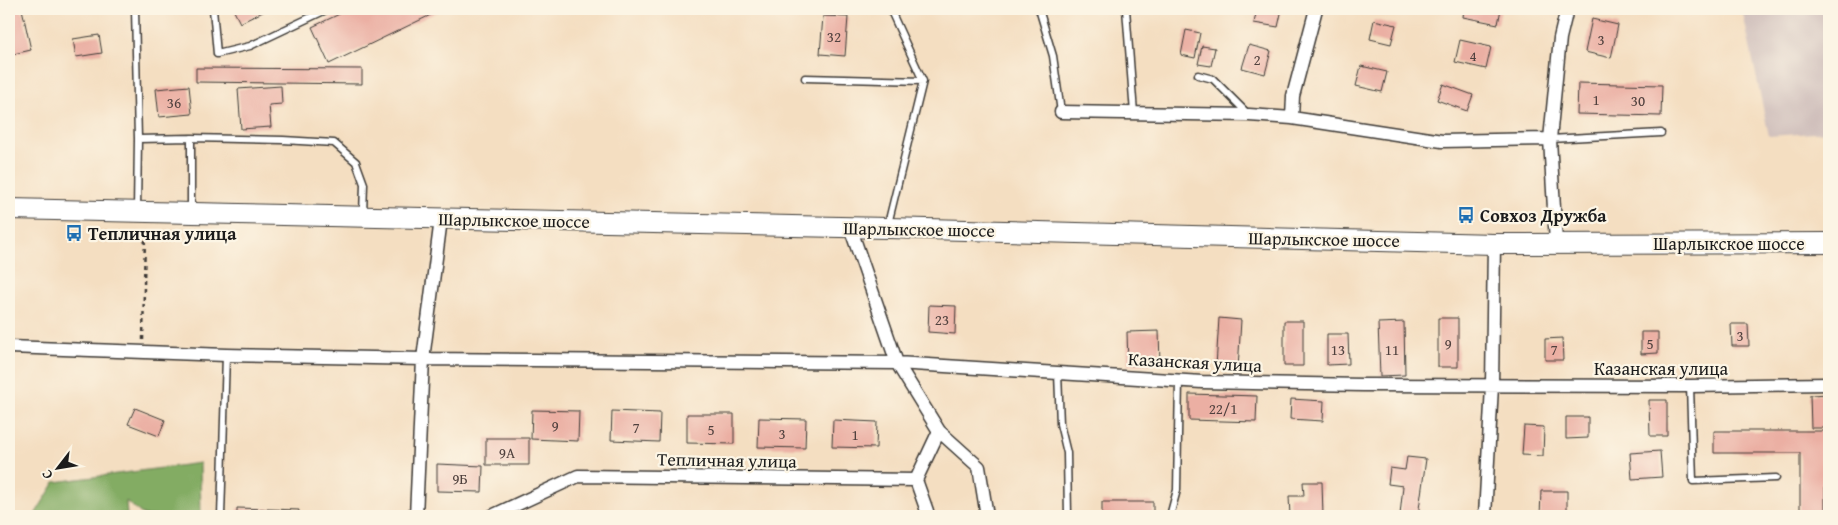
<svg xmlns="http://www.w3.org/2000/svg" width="1838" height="525" font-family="'Gentium Book Plus',serif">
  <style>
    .industrial { fill: #d0c0bc }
    .forest { fill: #83ac64; stroke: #506440 }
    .building { fill: #ebafa3 }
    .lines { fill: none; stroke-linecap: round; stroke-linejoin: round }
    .lane-casing { stroke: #3c3935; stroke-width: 9 }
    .street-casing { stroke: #3c3935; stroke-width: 15 }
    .primary-casing { stroke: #3c3935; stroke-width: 22 }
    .path { stroke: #3c3935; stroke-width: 2.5; stroke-dasharray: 4 4; stroke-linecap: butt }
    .lane { stroke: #fff; stroke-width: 6 }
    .street { stroke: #fff; stroke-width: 12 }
    .primary { stroke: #fff; stroke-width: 20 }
    .labels { text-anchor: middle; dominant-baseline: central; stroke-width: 4.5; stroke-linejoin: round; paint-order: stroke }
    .number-label { font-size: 15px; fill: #50413e }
    .poi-label { font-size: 18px; font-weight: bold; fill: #1c1c1c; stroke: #fcf5e5; text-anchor: start }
    .street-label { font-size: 18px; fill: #1c1c1c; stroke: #fcf5e5 }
  </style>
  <rect width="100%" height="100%" fill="#fcf5e5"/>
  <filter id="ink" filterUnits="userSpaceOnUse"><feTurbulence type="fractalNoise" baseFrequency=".02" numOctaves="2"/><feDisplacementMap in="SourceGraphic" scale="10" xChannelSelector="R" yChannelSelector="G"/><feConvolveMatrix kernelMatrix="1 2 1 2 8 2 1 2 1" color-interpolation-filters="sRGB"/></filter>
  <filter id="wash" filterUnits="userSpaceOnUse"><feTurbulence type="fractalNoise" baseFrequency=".0096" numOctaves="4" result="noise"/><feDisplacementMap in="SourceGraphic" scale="20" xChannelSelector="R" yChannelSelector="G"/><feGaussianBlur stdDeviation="1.12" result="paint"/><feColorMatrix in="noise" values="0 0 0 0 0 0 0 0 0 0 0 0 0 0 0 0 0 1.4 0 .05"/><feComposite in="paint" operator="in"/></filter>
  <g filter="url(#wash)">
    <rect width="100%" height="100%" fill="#f4dec1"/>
    <!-- industrial -->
    <path class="industrial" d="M1742,9h87v123l-60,4z"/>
    <!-- forest -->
    <path class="forest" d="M200,463l1,53h-57l-18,-15 1,15h-93l21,-34z"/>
    <g id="blocks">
      <!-- building -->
      <path class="building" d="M9,9h13l9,41 -22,5z
        M233,9h36l-29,14z
        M350,9h93l-114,55 -17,-37z
        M1257,9h25l-4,18 -24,-4z
        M1464,9h37l-3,15 -35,-7z
        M823,16l25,1 -3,39 -25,-2z
        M1592,19l26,6 -7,33 -26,-6z
        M1374,20l22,5 -5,19 -21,-5z
        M1186,30l14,3 -5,25 -14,-3z
        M99,35l3,18 -26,4 -3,-18z
        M1460,40l31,7 -5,22 -31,-7z
        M1249,45l22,6 -6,23 -23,-6z
        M1202,46l13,2 -4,18 -13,-2z
        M1361,66l26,6 -5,20 -26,-6z
        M196,68l166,1v15l-166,-2z
        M1578,83l84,2 -1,31 -84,-2z
        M1443,84l30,11 -6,16 -30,-11z
        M189,86l3,28 -33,3 -3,-28z
        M281,86l1,18 -13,1 2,22 -30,2 -3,-40z
        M929,305l27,1 -1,28 -27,-2z
        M1219,318l22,2 -3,49 -22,-2z
        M1438,318h20v49h-20z
        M1284,321h19v45h-19z
        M1404,322l1,53 -25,1 -2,-53z
        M1731,324h17l1,22h-17z
        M1159,331l1,33 -32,1 -1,-33z
        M1641,332h17v21l-17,1z
        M1327,334h21l1,30 -22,1z
        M1562,338l1,22h-18v-21z
        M1189,394l68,2 -1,26 -67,-2z
        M1829,394v34h-18l-1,-33z
        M1291,399l33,2 -1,20 -33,-2z
        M1649,400h18v36h-17z
        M135,408l30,12 -6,16 -31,-12z
        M532,410l47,1 -1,30 -47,-2z
        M612,411l48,2 -1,29 -48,-2z
        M687,414h47v30l-47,-1z
        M1566,417h22v21l-22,1z
        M759,418l47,1 -1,29 -47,-1z
        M833,420l44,2 -1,26 -44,-1z
        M1524,426l20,1 -1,29 -21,-1z
        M1714,431h111v85h-25v-63h-86z
        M486,438h43v27h-43z
        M1660,451l2,26 -30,2 -2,-26z
        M1407,457l19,2 -8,57 -18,-1 3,-29 -15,-2 2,-16 15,2z
        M437,464l46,2 -1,26 -45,-1z
        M1303,482h19l1,34h-33l-1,-20h15z
        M1541,491h26v25h-27z
        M1102,502h51v14h-51z
        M237,508l62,2 -1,6h-61z"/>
    </g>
  </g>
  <g filter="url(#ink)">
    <use href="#blocks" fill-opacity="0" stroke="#3c3935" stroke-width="1"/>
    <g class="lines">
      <!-- lane casing -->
      <g class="lane-casing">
        <path id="lane" d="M135,9l3,130 53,-1v73
          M213,9l4,45 33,-8 78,-37
          M1039,9l14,47 8,56
          M1126,9l8,104
          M1198,75l15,4 35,35
          M805,78l118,3
          M191,138l92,2 51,3 22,19 8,22 -1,31
          M1550,139l111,-6
          M137,210l1,-71
          M888,224l35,-143 -33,-72
          M1058,373l2,51 7,29 1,63
          M1690,386l3,95 83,-3
          M221,516l5,-161
          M1170,516l7,-26 2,-110"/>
      </g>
      <!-- street casing -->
      <g class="street-casing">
        <path id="street" d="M1061,112l188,3 43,3 150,23 108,-2
          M1292,118l1,-22 23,-87
          M850,227l47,136 42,68 40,36 8,49
          M1556,243l-6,-104 10,-101 7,-29
          M9,347l217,8 197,4 474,4 305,19 161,3 327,1 139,-2
          M916,480l11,31v5
          M416,516l7,-157 18,-140
          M492,516l86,-40 338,4 23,-49
          M1485,516l7,-130 2,-142"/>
      </g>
      <!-- primary casing -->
      <g class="primary-casing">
        <path id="primary" d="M9,209l879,19 606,16 335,-1"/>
      </g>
      <!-- path -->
      <path class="path" d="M143,340l2,-108"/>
      <!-- lane -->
      <use href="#lane" class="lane"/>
      <!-- street -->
      <use href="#street" class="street"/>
      <!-- primary -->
      <use href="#primary" class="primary"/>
    </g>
  </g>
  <!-- icons -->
  <defs>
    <g id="bus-bare" transform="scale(1.35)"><path d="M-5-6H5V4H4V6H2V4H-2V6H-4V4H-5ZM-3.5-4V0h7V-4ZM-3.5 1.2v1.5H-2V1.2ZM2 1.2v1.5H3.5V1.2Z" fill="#1f6fb2" stroke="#fcf5e5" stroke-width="2.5" paint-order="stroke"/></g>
  </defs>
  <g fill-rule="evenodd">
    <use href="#bus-bare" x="1466" y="215"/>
    <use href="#bus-bare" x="74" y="233"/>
  </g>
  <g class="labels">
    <!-- number labels -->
    <g class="number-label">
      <text x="834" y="36">32</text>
      <text x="1601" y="39">3</text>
      <text x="1473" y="55">4</text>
      <text x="1257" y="59">2</text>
      <text x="1596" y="99">1</text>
      <text x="1638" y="100">30</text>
      <text x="174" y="102">36</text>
      <text x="942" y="319">23</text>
      <text x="1740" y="335">3</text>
      <text x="1448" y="343">9</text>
      <text x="1650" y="343">5</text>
      <text x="1338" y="349">13</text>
      <text x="1392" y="349">11</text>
      <text x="1554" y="349">7</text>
      <text x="1223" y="408">22/1</text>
      <text x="555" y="425">9</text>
      <text x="636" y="427">7</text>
      <text x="711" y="429">5</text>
      <text x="782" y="433">3</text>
      <text x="855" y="434">1</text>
      <text x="507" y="452">9А</text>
      <text x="460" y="478">9Б</text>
    </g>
    <!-- poi labels -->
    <g class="poi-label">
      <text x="1480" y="215">Совхоз Дружба</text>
      <text x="88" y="233">Тепличная улица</text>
    </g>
    <!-- street labels -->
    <g class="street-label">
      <text transform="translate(514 220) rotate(1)">Шарлыкское шоссе</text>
      <text transform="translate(919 229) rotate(1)">Шарлыкское шоссе</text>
      <text transform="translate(1324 239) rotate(1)">Шарлыкское шоссе</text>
      <text x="1729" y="243">Шарлыкское шоссе</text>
      <text transform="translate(1195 362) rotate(3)">Казанская улица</text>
      <text x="1661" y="368">Казанская улица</text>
      <text transform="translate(727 460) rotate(1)">Тепличная улица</text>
    </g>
  </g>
  <!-- margin -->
  <rect width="1838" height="525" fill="none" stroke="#fcf5e5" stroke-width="30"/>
  <!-- north arrow -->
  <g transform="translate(58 468) rotate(239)" stroke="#fcf5e5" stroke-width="4" paint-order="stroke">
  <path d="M0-4L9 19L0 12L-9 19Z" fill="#1c1c1c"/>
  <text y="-8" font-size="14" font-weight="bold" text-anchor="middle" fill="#1c1c1c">С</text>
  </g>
</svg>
